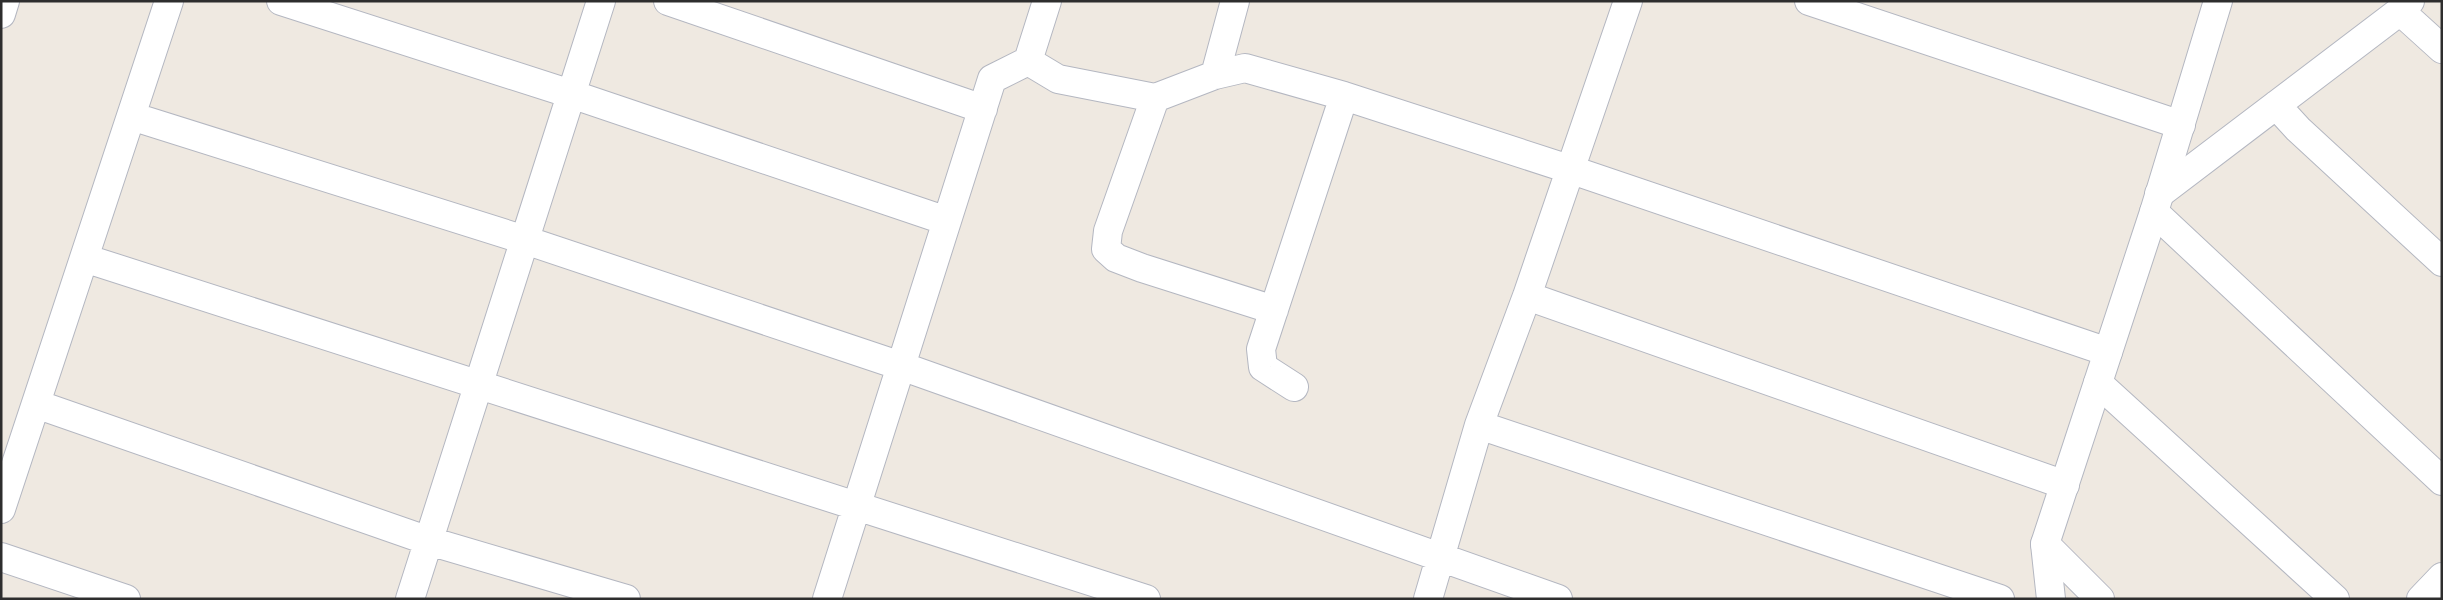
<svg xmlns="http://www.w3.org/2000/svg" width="2443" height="600" font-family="'Open Sans',sans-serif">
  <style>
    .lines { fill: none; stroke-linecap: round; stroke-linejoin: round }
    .minor-casing { stroke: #b4b7c1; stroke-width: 30 }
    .tertiary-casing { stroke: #b4b7c1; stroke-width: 30 }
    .minor { stroke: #fff; stroke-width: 28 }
    .tertiary { stroke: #fff; stroke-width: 28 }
  </style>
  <rect width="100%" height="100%" fill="#efe9e1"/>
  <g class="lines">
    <!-- minor casing -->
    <g class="minor-casing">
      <path id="minor" d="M281,1l290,93 376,127
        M668,1l315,108
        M1809,1l372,124
        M2400,11l42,38
        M1,14l4,-13
        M1028,61l30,18 97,19 60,-23 30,-7 99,28 225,73 539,183
        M1215,75l20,-74
        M1155,98l-47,133 -2,18 10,9 26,10 132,42
        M2276,105l22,24 144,133
        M131,116l394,124 376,126 657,233
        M2159,194l241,-183 10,-10
        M2154,212l288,269
        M84,258c354,115 709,225 1062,341
        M1527,296l538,189
        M2098,383l237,216
        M1294,387l-31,-20 -2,-18 83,-253
        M36,404l393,137 197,58
        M1479,425l521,174
        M1,509l168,-508
        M2045,544l55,55
        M1,557l125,42
        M410,599l191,-598
        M827,599l165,-520 36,-18 19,-60
        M1428,599l51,-174 48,-129 101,-295
        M2421,599l21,-22"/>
    </g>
    <!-- tertiary casing -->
    <g class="tertiary-casing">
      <path id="tertiary" d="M2051,599l-6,-55 109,-332 64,-211"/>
    </g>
    <!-- minor -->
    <use href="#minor" class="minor"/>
    <!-- tertiary -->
    <use href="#tertiary" class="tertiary"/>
  </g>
  <!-- border -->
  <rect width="2443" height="600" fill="none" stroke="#2e2e2e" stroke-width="5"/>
</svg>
